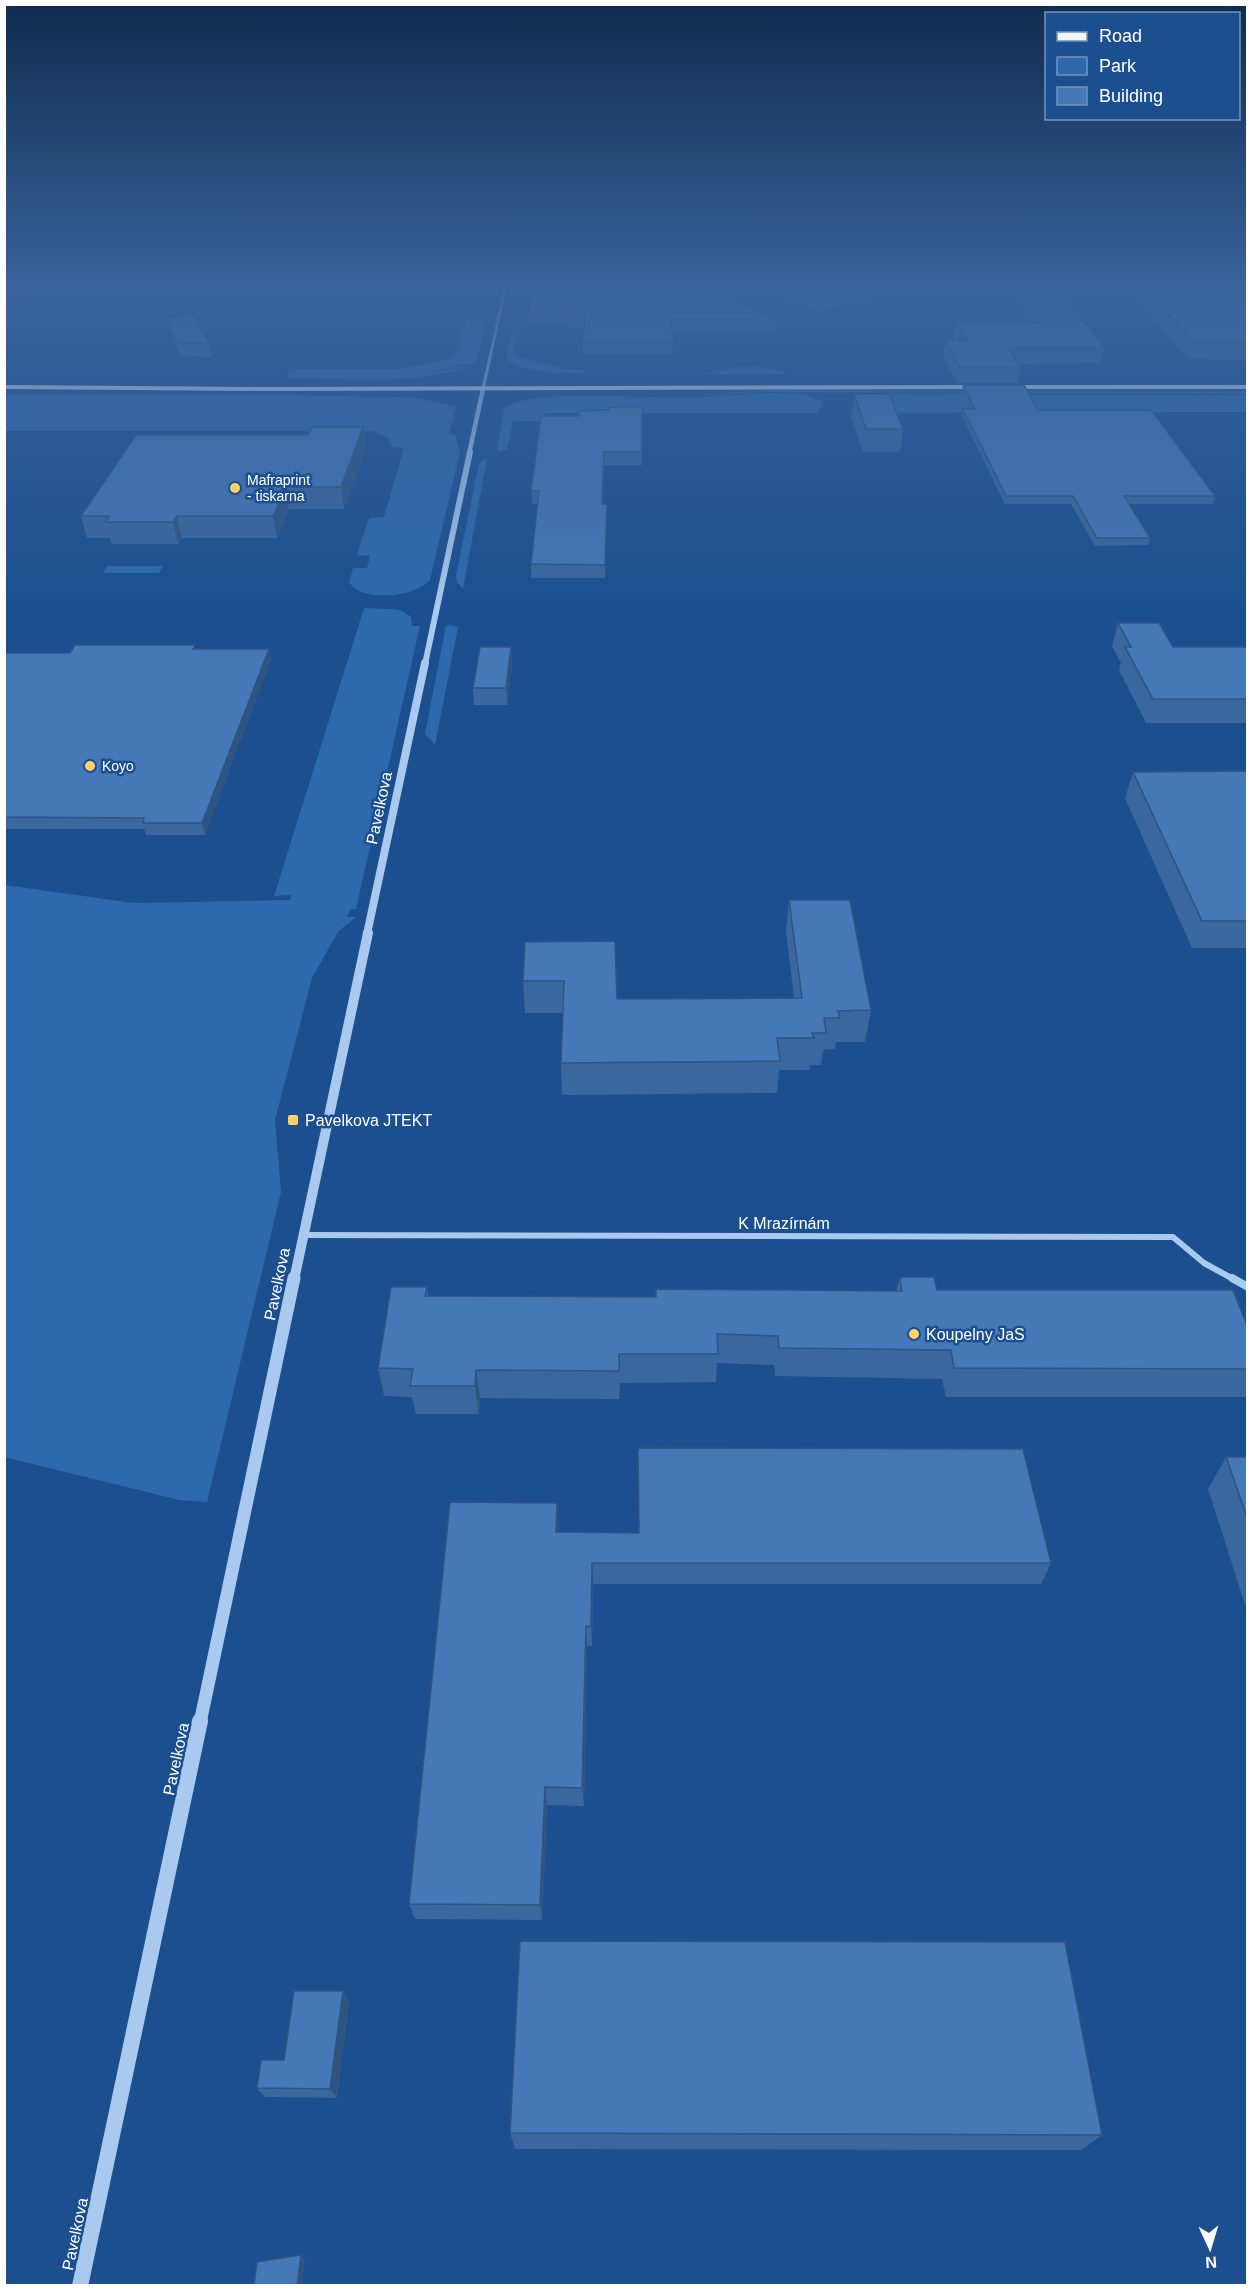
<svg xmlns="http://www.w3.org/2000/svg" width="1252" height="2290" font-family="Arial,sans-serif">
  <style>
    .green { fill: #2e69ad }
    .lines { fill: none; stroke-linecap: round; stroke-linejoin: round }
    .minor-far2 { stroke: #a9c9ee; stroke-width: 3 }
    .minor-far1 { stroke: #a9c9ee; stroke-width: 6 }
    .minor { stroke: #a9c9ee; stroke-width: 8 }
    .tertiary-far5 { stroke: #a9c9ee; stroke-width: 4.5 }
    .tertiary-far4 { stroke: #a9c9ee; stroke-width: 6 }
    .tertiary-far3 { stroke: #a9c9ee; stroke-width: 8 }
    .tertiary-far2 { stroke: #a9c9ee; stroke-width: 10 }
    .tertiary-far1 { stroke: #a9c9ee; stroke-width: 13 }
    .tertiary { stroke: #a9c9ee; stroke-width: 16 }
    .primary { fill: #f0f6ff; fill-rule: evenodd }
    .wall { fill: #3a679d }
    .shaded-wall { fill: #305480 }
    .building { fill: #4478b7; stroke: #305480; stroke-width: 1.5 }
    .poi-dot { fill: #ffd166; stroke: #1b4f8f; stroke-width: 2 }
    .labels { text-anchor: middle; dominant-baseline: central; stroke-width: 5; stroke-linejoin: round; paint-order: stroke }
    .far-poi-label { font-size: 14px; fill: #fff; stroke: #1b4f8f; text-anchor: start }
    .street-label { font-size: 16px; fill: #fff; stroke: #1b4f8f }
    .poi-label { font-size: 16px; fill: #fff; stroke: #1b4f8f; text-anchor: start }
  </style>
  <rect width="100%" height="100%" fill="#1b4f8f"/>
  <!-- green -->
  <path class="green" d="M764,289h102l5,13 -54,9z
    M468,315h20l-11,45 -5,4h-10l-31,9 37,-7c-48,20 -129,12 -182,12l4,-9h112l52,-11z
    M516,332l-3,24 56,14h14v3c-19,0 -64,0 -76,-14l4,-26z
    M759,367l16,2 13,5h-84l15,-5v2l17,-2h-15l3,-1z
    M770,390l478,1 -1,3 -485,-2 -82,4z
    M765,393l38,1 20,8 -6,11h-272v5l-7,3h-25l-6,29 -10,1 7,-43c31,-20 137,-9 178,-10 27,-1 55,-3 83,-5z
    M4,394h240l174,4 38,9 -7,27 6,1 5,17 -30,128c-14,17 -69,23 -81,2l4,-14h14l3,-12 -13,-1 12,-37 15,-1 20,-69 -12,-1 -3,-9 -17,-7h-367z
    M865,394l382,1 1,17 -382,1z
    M487,458l-24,131 -6,-7 -1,-6 23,-113z
    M107,566h56l-4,7h-56z
    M364,608l27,1 11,2 9,6 1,9h8l-64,283h-5l-4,8h9l-18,15 -26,46 -37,142 6,72 -74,310 -28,-2 -174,-43v-572l128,18 157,-3 1,-5 -17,1z
    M446,625l12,2 -23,118 -10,-11z"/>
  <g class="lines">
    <!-- minor-far2 -->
    <path class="minor-far2" d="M483,389l22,-100"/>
    <!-- minor-far1 -->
    <path class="minor-far1" d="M304,1235l869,2 31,26 31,17"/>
    <!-- minor -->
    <path class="minor" d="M1232,1278l16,9"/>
    <!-- tertiary-far5 -->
    <path class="tertiary-far5" d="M469,454l14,-65"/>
    <!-- tertiary-far4 -->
    <path class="tertiary-far4" d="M425,664l45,-212"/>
    <!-- tertiary-far3 -->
    <path class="tertiary-far3" d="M367,934l58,-271"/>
    <!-- tertiary-far2 -->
    <path class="tertiary-far2" d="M294,1280l74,-347"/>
    <!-- tertiary-far1 -->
    <path class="tertiary-far1" d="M200,1723l94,-445"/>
    <!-- tertiary -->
    <path class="tertiary" d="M80,2286l120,-565"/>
    <!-- primary -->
    <path class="primary" d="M4,385l253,2 724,-2 4,2 -4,2 -724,2 -253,-2z
      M1005,385h243v4h-246z"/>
  </g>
  <!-- wall -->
  <path class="wall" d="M533,289l244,31 -1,13 -104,-1 1,22h-90l1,-26h-17v-3h-38v-12z
    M1139,289h109v71l-57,-1 -5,-2 -49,-58z
    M1021,292l45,10 38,46 -3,15 -83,1 2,4 -2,15h-61l-14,-27 2,-16h11l-3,-4 3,-14h72l-9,-16z
    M167,319l41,24 3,14 -30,-1 -11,-25z
    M963,385l75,25 177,86 -2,8h-84l21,34 -2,7 -53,1 -24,-42h-66l-43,-88 1,-7h7l-8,-17z
    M854,394l49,35 -3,23h-37l-12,-36z
    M642,407v58h-38l-1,39h4v13l-2,61h-74v-14l6,-60h-5l-1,-13 48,-75 30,-6z
    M363,427l3,20 -22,62h-55l-12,29h-95l-4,6h-66l-2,-6h-23l-6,-22 227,-81z
    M1118,623l55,24h75v76h-102l-27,-53 2,-7 -9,-17z
    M511,647l1,17 -5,41h-33l-1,-17z
    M196,649h73l2,11 -66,175h-59l-2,-6h-140v-176h66z
    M1248,771v177h-56l-67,-150 8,-26z
    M789,900l82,110 -6,32h-29l-1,7 -12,1 -2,15h-11v5h-31l-2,23 -215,2 -1,-32 2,-50h-38l-2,-32 2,-39 92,57 177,-1 -8,-67z
    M900,1277l37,13 311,38v69h-302l-4,-18 -167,-3 -1,-11 -57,-2 -1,19 -96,1 -1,16 -139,-1 -1,16h-63l-4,-17 -28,-1 -6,-28 49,-81 1,9 228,1 240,-6z
    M1226,1457h22v157l-40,-125z
    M557,1503l1,29 493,31 -10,21h-448l-1,62h-5l-3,160 -37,-1 -5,115 -127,-1 -6,-15z
    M343,1991l6,11 -12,96 -72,-1 -8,-9 27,-28z
    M510,2133l592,2 -21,15 -566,-1z"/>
  <!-- shaded-wall -->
  <path class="shaded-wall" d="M363,427l3,20 -22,62 -3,-22z
    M286,487l3,22 -12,29 -4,-22z
    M607,504v13l-2,61v-13z
    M177,516l5,22 -4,6 -5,-22z
    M511,647l1,17 -5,41 -1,-17z
    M269,649l2,11 -66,175 -3,-12z
    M476,1370l4,28 -1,16 -4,-28z
    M557,1503l2,21 -2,29 -1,-21z
    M592,1563l1,21 -1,62 -1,-20z
    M586,1626l1,20 -3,160 -2,-18z
    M545,1787l2,18 -5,115 -2,-15z
    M343,1991l6,11 -12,96 -7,-9z
    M301,2255l4,3 -3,28h-5z"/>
  <!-- building -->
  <path class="building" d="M533,289h170l74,31h-106l2,22h-90l2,-26h-18v-3h-38z
    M1146,289h102v53h-52l-5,-3z
    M1021,292h37l8,10h3l35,46h-94l10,20h-60l-15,-28h22l-11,-18h85z
    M195,316l13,27h-30l-11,-24z
    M963,385h61l14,25h113l64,86h-91l26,42h-53l-24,-42h-67l-43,-87h12z
    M854,394h35l14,35h-37z
    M609,407h33v45h-38l-2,52h5l-2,61 -74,-1 8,-73h-8l10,-75h38v-5l30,-1z
    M312,427h51l-22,60h-55l-13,29h-96l-4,6h-67l3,-6h-28l55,-81h172z
    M1118,623h41l14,24h75v52h-95l-28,-52h6z
    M75,645h120l-2,4h76l-67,174h-59l1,-5 -140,-1v-164h66z
    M480,647h31l-5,41h-33z
    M1248,771v150h-46l-69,-149z
    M789,900h61l21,110 -33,1 2,7h-16l2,15h-14l2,5h-37l3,23 -219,2 3,-82h-41l2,-39 90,-1 2,58 185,-1z
    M900,1277h34l3,13h296l15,38v41l-294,-1 -3,-18 -172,-2 -1,-12 -61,-2 1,20h-99v17l-143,-1 -1,16h-65l3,-17 -35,-1 13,-81h36l-2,9 231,1v-8l246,2z
    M638,1448l385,1 28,114h-459l-1,63h-5l-4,162 -37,-1 -5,118 -131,-1 41,-402 107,1 -1,29 83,1z
    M1226,1457h22v63z
    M520,1941l545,1 37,193 -592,-2z
    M294,1991h49l-13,98 -73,-1 4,-28h23z
    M301,2255l-4,31h-43l3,-24z"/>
  <!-- sky -->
  <linearGradient id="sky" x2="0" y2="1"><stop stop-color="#0f2b4f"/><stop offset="0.47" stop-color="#39639b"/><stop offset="1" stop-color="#39639b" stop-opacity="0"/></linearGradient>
  <rect width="1252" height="609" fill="url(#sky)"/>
  <!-- markers -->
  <g class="poi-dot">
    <circle cx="235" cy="488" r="6"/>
    <circle cx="90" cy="766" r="6"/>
    <rect x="287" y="1114" width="12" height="12" rx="3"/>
    <circle cx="914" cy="1334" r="6"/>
  </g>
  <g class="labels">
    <!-- far-poi labels -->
    <g class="far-poi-label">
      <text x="247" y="480">Mafraprint<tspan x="247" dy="16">- tiskarna</tspan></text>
      <text x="102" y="766">Koyo</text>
    </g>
    <!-- street labels -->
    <g class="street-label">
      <text transform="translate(379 808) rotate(-78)">Pavelkova</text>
      <text x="784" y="1223">K Mrazírnám</text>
      <text transform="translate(277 1284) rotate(-78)">Pavelkova</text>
      <text transform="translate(176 1759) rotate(-78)">Pavelkova</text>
      <text transform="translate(75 2234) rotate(-78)">Pavelkova</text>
    </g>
    <!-- poi labels -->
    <g class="poi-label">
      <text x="305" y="1120">Pavelkova JTEKT</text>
      <text x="926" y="1334">Koupelny JaS</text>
    </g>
  </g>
  <!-- border -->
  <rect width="1252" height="2290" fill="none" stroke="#ffffff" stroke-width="12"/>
  <!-- legend -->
  <rect x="1045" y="12" width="195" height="108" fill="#1b4f8f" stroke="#7695bc" stroke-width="1.5"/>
  <rect x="1057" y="32" width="30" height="9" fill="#f0f6ff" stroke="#7695bc" stroke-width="1.5"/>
  <text x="1099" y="42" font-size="18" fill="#ffffff">Road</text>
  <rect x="1057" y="57" width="30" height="18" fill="#2e69ad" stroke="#7695bc" stroke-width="1.5"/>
  <text x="1099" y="72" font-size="18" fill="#ffffff">Park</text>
  <rect x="1057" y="87" width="30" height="18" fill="#4478b7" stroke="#7695bc" stroke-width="1.5"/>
  <text x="1099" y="102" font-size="18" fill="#ffffff">Building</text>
  <!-- north arrow -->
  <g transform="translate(1210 2248) rotate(176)" stroke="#1b4f8f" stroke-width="4.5" paint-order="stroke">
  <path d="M0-4.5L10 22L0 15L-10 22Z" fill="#ffffff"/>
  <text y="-9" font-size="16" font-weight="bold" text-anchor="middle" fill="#ffffff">N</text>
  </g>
</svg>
